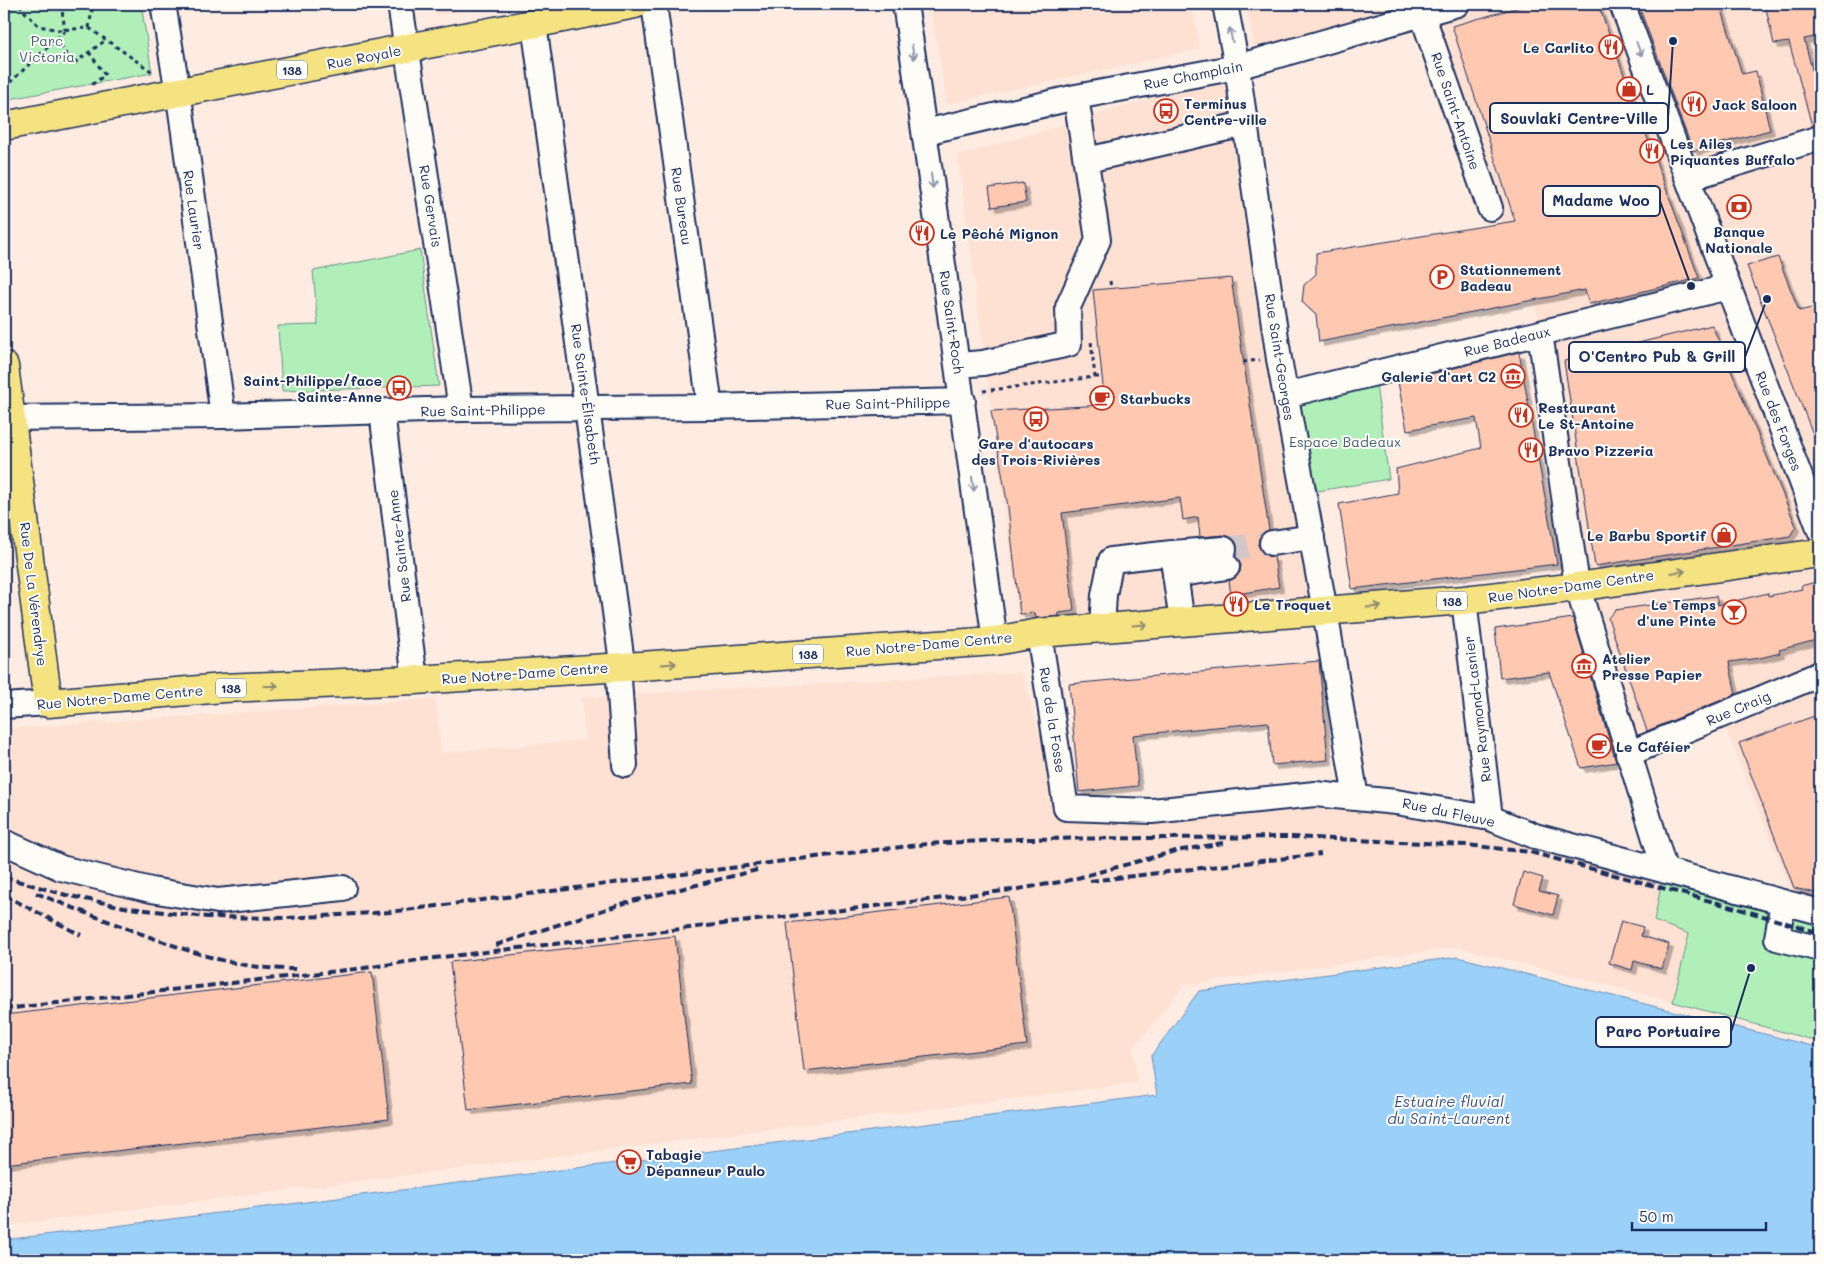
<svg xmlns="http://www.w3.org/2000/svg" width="1824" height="1264" font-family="Mali,sans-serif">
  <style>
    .built { fill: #fee1d3 }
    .green { fill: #b0f0b8; stroke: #66908b }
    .water { fill: #9bd0f9; stroke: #6890bb }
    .building { fill: #ffc8b1; stroke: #1b2f5e; filter: url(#shadow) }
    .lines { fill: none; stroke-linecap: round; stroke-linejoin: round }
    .minor-tunnel { stroke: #d1c6c8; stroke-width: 24; stroke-dasharray: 24 12; stroke-linecap: butt }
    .minor-casing { stroke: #1b2f5e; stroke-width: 28 }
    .major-casing { stroke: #1b2f5e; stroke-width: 31 }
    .path { stroke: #1b2f5e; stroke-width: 3; stroke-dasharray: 4 4; stroke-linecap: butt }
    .minor { stroke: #fdfcf7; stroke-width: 24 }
    .major { stroke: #f5e382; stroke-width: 28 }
    .rail { stroke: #1b2f5e; stroke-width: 4; stroke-dasharray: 8 4; stroke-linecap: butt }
    .oneway { stroke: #8c96aa }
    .oneway2 { stroke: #888970 }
    .labels { text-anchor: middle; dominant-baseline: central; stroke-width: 4; stroke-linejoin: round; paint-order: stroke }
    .shield { fill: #fdfcf7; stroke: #5f6c8c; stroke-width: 1 }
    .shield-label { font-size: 12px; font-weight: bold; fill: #1b2f5e }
    .park-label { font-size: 14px; fill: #405f74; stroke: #fdfcf7 }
    .poi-label { font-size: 14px; font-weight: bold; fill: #1b2f5e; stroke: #fdfcf7; text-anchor: start }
    .street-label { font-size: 14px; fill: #1b2f5e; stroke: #fdfcf7 }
    .water-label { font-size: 15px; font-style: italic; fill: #3b5785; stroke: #fdfcf7 }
    .leader { fill: none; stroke: #1b2f5e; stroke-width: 2 }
    .callout-dot { fill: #1b2f5e; stroke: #fdfcf7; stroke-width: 2 }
    .callout { fill: #fdfcf7; stroke: #1b2f5e; stroke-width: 2 }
    .callout-label { font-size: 15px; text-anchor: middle; font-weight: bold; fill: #1b2f5e }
  </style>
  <defs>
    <filter id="shadow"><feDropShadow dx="4.5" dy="4.5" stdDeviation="0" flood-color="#0004"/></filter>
  </defs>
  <rect width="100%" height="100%" fill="#feece2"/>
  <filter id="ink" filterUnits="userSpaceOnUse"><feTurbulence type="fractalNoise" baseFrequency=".02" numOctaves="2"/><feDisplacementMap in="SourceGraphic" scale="10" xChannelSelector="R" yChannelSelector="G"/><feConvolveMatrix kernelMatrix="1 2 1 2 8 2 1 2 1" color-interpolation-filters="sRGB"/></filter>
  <g filter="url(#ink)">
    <!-- built -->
    <path class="built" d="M435,4h61l-59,12z
      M930,4h262l8,45 -253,55z
      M1246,4h174l-165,45z
      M1470,4h140l50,118 160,429 -242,33 -36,-258 -41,-106 -75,-203z
      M1614,4h206v132l-135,42z
      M1223,77l99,545 -304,-5 -60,-461z
      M1820,138v384l-133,-341z
      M1820,555v118l-190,91 -52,-178z
      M1022,672l42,149 246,-19 175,24 178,50 26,58 -16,68 -215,-55 -274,38 -51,64 4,34 -1133,143v-497l432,-30 5,54 143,-13 -2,-43z
      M1820,675v234l-24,-6 -73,-181z"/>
    <!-- green -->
    <path class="green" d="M4,4h137l11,69 -148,27z
      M420,250l19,136 -157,5 -4,-65 40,-1 -5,-54z
      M1376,385l13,94 -77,13 -11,-88z
      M1663,876l157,40v126l-147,-40 16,-68 -35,-13z"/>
    <!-- water -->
    <path class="water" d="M1458,957l362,91v212h-1816v-20l1153,-145 -6,-39 48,-65z"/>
    <!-- building -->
    <path class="building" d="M1530,4h68l101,274 -110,26 -4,-14 -266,52 -3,-27 -14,-13 2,-17 12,-11v-21l199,-32 -63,-195z
      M1638,4h82l22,70 14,-3 14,59 -77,21z
      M1765,4h55v32l-16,3 10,38 6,-2v50l-8,1 -23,-84 -15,2z
      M1023,183l3,19 -34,5 -3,-19z
      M1778,257l21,54 21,-5v146l-73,-186z
      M1231,278l38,252 -5,2 -5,6 -1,7 4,7 5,4 7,1 5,30 -48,8 -2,-14 7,-4 4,-5 1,-7 -6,-9 3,-8 -2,-6 -6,-5 -7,-2 -23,2 -2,-20 -15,3 -3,-22 -118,15 12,98 -15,2v3l-23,2 -1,-5 -15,1 -12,-107 -17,-96 114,-6 -12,-115z
      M1712,325l84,201 -6,10 -195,30 -31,-205z
      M1519,352l38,212 -205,25 -13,-85 59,-11 -2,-24 85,-21 -5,-30 -69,12 -9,-48z
      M1812,583l6,1 2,5v50l-41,11 1,3 -20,5 -31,4 7,32 -89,37 -39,-113 7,-8 101,-14 2,9 50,-12v3l34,-7 -1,-3z
      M1573,618l42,141 2,3 -36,6 -32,-96 -49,6 -5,-49z
      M1319,661l9,99 -56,5 -4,-43 -135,13 5,51 -59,6 -10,-108z
      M1820,714v180l-26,-6 -55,-145z
      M1523,872l20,6 -4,13 19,5 -5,19 -39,-11z
      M1009,897l18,148 -223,26 -17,-148z
      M1621,921l22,6 -2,9 28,8 -7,25 -28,-8 -2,9 -23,-7z
      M675,936l17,148 -224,26 -18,-148z
      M372,972l17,147 -385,45v-149z"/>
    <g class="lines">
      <!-- minor-tunnel -->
      <path class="minor-tunnel" d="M1224,549l48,-6"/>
      <!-- minor casing -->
      <g class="minor-casing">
        <path id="minor" d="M163,4l18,107 42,305
          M400,4l61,405
          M654,4l56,403
          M905,4c33,212 60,425 90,637
          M1225,4l12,63 42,292 46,252 31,187
          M1622,4l198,526
          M1422,14l68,194
          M534,24l87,631 -2,24 6,86
          M925,132l151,-35 161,-30 220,-63
          M1087,160l158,-36
          M1687,177l9,1 6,-4 118,-36
          M1540,333l37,252 88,286
          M958,365l25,-2 86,-19 -1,-37 30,-67 -22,-143
          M1286,395l430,-105 3,-3h9
          M382,412l33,268
          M4,418l219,-2 238,-7 249,-2 253,-6
          M1272,543l40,-6
          M1172,553l52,-4
          M1175,575l52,-8
          M1464,600l26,218
          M1102,628l2,-33 7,-35 61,-7 10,69
          M1039,633l27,175 86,3 163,-17 81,8 94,16 45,18 285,76
          M4,706l44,-3
          M1628,754l192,-80
          M4,842l57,26 90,22 67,11 125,-13
          M1783,902l-6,36 43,11"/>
      </g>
      <!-- major casing -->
      <g class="major-casing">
        <path id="major" d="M4,126l631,-122
          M4,366l44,337 175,-15 192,-8 225,-14 355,-25 44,-8 425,-33 105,-12 251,-35"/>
      </g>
      <!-- path -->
      <path class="path" d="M20,4l2,5 17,17 20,4 30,-2 65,45
        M61,4l4,26
        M89,28l4,-24
        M56,39l17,25 33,-24
        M89,52l16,23 -15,11
        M4,88l61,-57
        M1110,281l1,7
        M1243,362l17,-2
        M1095,377h7
        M983,391l112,-14 -4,-36"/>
      <!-- minor -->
      <use href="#minor" class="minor"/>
      <!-- major -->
      <use href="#major" class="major"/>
      <!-- rail -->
      <path class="rail" d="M4,877l62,18 63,13 78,9 81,1 102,-6 433,-56 104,-12 92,-5 272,-2 176,8 63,7 206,56 84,25
        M1090,881l231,-27
        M36,893c34,14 69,27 103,40 55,20 100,37 159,36
        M4,895l77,40
        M496,945l132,-43 129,-32
        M4,1009l360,-41 62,-9 586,-69 54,-9 110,-30 47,-8"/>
    </g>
    <!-- one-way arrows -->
    <defs><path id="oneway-shaft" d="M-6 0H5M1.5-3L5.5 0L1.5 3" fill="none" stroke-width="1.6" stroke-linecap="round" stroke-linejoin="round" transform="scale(1.25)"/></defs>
    <g class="oneway">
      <use href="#oneway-shaft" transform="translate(1231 35) rotate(-101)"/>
      <use href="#oneway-shaft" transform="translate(1639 49) rotate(69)"/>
      <use href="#oneway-shaft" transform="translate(913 52) rotate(81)"/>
      <use href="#oneway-shaft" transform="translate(932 181) rotate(82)"/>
      <use href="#oneway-shaft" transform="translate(973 484) rotate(82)"/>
    </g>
    <g class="oneway2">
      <use href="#oneway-shaft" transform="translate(1678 572) rotate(-8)"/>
      <use href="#oneway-shaft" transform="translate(1374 607) rotate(-4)"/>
      <use href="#oneway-shaft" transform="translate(1140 625) rotate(-4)"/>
      <use href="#oneway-shaft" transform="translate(669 664) rotate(-4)"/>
      <use href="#oneway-shaft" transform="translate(271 686) rotate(-2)"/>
    </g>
  </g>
  <!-- icons -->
  <defs>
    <g id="restaurant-ring" transform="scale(1.25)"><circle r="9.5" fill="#fdfcf7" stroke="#c8321e" stroke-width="1.5"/><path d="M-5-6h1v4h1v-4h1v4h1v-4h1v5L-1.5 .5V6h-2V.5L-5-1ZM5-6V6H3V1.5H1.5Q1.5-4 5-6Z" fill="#c8321e"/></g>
    <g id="shop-ring" transform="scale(1.25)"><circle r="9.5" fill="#fdfcf7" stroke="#c8321e" stroke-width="1.5"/><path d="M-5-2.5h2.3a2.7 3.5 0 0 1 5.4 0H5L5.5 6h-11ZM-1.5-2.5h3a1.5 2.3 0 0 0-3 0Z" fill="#c8321e"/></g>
    <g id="bus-ring" transform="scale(1.25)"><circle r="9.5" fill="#fdfcf7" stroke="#c8321e" stroke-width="1.5"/><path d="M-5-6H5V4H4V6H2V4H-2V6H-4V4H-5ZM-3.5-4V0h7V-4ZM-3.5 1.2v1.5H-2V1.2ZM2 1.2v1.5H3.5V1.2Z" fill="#c8321e"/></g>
    <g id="bank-ring" transform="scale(1.25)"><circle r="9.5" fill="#fdfcf7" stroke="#c8321e" stroke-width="1.5"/><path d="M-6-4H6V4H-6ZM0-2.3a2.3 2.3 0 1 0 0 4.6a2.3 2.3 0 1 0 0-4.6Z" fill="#c8321e"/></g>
    <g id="parking-ring" transform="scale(1.25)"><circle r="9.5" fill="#fdfcf7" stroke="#c8321e" stroke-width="1.5"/><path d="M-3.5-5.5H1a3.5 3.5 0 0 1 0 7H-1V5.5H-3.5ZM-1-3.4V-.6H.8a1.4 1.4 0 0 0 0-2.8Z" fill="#c8321e"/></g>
    <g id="museum-ring" transform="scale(1.25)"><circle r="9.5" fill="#fdfcf7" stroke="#c8321e" stroke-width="1.5"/><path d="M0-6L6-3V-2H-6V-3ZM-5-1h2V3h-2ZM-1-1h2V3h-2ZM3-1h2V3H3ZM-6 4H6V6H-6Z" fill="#c8321e"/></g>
    <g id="cafe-ring" transform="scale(1.25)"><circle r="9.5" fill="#fdfcf7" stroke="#c8321e" stroke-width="1.5"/><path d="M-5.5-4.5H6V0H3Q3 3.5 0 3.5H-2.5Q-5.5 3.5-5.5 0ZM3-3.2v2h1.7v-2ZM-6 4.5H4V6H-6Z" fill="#c8321e"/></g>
    <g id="bar-ring" transform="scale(1.25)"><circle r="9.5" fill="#fdfcf7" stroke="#c8321e" stroke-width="1.5"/><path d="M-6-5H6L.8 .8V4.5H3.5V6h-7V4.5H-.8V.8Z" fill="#c8321e"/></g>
    <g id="supermarket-ring" transform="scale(1.25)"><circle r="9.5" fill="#fdfcf7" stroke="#c8321e" stroke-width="1.5"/><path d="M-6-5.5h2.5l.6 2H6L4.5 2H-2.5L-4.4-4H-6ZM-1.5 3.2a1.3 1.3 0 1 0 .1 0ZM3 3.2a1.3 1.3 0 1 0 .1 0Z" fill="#c8321e"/></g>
  </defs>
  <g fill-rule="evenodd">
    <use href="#restaurant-ring" x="1611" y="47"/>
    <use href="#shop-ring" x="1629" y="89"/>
    <use href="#restaurant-ring" x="1694" y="104"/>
    <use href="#bus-ring" x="1166" y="111"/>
    <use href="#restaurant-ring" x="1652" y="151"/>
    <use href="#bank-ring" x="1739" y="207"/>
    <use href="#restaurant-ring" x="922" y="233"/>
    <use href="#parking-ring" x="1442" y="277"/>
    <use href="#museum-ring" x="1513" y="376"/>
    <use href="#bus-ring" x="399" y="388"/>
    <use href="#cafe-ring" x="1102" y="398"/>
    <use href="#restaurant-ring" x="1521" y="415"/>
    <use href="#bus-ring" x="1036" y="419"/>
    <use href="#restaurant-ring" x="1531" y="450"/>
    <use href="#shop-ring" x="1724" y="535"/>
    <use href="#restaurant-ring" x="1236" y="604"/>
    <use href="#bar-ring" x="1734" y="612"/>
    <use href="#museum-ring" x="1584" y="666"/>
    <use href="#cafe-ring" x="1599" y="746"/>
    <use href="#supermarket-ring" x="629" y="1162"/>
  </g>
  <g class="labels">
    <!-- shield labels -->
    <g class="shield">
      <rect x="277" y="60.5" width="30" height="19" rx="4"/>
      <rect x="1437" y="591.5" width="30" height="19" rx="4"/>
      <rect x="793" y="644.5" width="30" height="19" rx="4"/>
      <rect x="216" y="678.5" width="30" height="19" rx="4"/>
    </g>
    <g class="shield-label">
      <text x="292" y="70">138</text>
      <text x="1452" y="601">138</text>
      <text x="808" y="654">138</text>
      <text x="231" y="688">138</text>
    </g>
    <!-- park labels -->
    <g class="park-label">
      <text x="47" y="40">Parc<tspan x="47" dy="16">Victoria</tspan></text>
      <text x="1345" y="441">Espace Badeaux</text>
    </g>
    <!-- poi labels -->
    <g class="poi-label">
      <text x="1594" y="47" text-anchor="end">Le Carlito</text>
      <text x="1646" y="89">L</text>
      <text x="1184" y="103">Terminus<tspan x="1184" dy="16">Centre-ville</tspan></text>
      <text x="1712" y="104">Jack Saloon</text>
      <text x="1670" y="143">Les Ailes<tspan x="1670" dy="16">Piquantes Buffalo</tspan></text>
      <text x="1739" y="231" text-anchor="middle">Banque<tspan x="1739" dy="16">Nationale</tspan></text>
      <text x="940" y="233">Le Pêché Mignon</text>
      <text x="1460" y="269">Stationnement<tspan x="1460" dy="16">Badeau</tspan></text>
      <text x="1496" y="376" text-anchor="end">Galerie d'art C2</text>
      <text x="382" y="380" text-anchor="end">Saint-Philippe/face<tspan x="382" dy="16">Sainte-Anne</tspan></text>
      <text x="1120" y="398">Starbucks</text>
      <text x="1538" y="407">Restaurant<tspan x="1538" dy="16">Le St-Antoine</tspan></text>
      <text x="1036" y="443" text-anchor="middle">Gare d'autocars<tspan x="1036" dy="16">des Trois-Rivières</tspan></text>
      <text x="1548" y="450">Bravo Pizzeria</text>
      <text x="1706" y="535" text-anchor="end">Le Barbu Sportif</text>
      <text x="1254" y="604">Le Troquet</text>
      <text x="1716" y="604" text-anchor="end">Le Temps<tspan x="1716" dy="16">d'une Pinte</tspan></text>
      <text x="1602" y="658">Atelier<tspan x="1602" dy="16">Presse Papier</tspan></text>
      <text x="1616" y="746">Le Caféier</text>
      <text x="646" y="1154">Tabagie<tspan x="646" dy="16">Dépanneur Paulo</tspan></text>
    </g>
    <!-- street labels -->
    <g class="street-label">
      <text transform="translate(364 57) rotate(-11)">Rue Royale</text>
      <text transform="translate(1193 75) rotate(-11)">Rue Champlain</text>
      <text transform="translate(1456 111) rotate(71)">Rue Saint-Antoine</text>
      <text transform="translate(431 206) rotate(81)">Rue Gervais</text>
      <text transform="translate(682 206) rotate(82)">Rue Bureau</text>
      <text transform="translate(194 210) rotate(82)">Rue Laurier</text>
      <text transform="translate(952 322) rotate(82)">Rue Saint-Roch</text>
      <text transform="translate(1507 341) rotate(-14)">Rue Badeaux</text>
      <text transform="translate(1280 357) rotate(81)">Rue Saint-Georges</text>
      <text transform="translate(586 394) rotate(82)">Rue Sainte-Élisabeth</text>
      <text transform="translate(888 403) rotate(-1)">Rue Saint-Philippe</text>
      <text transform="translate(483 410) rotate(-1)">Rue Saint-Philippe</text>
      <text transform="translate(1779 421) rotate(69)">Rue des Forges</text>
      <text transform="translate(399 546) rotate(-97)">Rue Sainte-Anne</text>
      <text transform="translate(1571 586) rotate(-8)">Rue Notre-Dame Centre</text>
      <text transform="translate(34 594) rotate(83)">Rue De La Vérendrye</text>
      <text transform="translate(929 644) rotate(-5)">Rue Notre-Dame Centre</text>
      <text transform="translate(525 673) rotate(-4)">Rue Notre-Dame Centre</text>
      <text transform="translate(120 697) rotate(-5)">Rue Notre-Dame Centre</text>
      <text transform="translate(1738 708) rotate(-23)">Rue Craig</text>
      <text transform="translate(1477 709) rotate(-97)">Rue Raymond-Lasnier</text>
      <text transform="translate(1053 720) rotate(81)">Rue de la Fosse</text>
      <text transform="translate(1449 812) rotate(12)">Rue du Fleuve</text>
    </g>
    <!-- water labels -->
    <g class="water-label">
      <text x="1449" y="1101">Estuaire fluvial<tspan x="1449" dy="17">du Saint-Laurent</tspan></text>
    </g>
  </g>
  <!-- callouts -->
  <path class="leader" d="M1673 41L1668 118M1691 286L1660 201M1767 299L1745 357M1751 968L1731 1032"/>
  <g class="callout-dot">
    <circle cx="1673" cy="41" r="5"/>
    <circle cx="1691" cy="286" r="5"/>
    <circle cx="1767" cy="299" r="5"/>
    <circle cx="1751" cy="968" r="5"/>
  </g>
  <g class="callout">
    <rect x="1490" y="103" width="178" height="30" rx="5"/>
    <rect x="1543" y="186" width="117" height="30" rx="5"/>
    <rect x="1569" y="342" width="176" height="30" rx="5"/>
    <rect x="1596" y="1017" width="135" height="30" rx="5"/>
  </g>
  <g class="callout-label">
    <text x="1579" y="124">Souvlaki Centre-Ville</text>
    <text x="1601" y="206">Madame Woo</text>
    <text x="1657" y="362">O'Centro Pub &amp; Grill</text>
    <text x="1663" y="1037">Parc Portuaire</text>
  </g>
  <!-- margin -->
  <rect width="1824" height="1264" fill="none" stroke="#fdfcf7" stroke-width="20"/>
  <rect x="10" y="10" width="1804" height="1244" fill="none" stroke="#1b2f5e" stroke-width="2" filter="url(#ink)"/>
  <!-- scale -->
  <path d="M1632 1222v8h134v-8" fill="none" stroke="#1b2f5e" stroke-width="2.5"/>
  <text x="1639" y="1222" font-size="15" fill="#1b2f5e" stroke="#fdfcf7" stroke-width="4" paint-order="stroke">50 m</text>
</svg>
